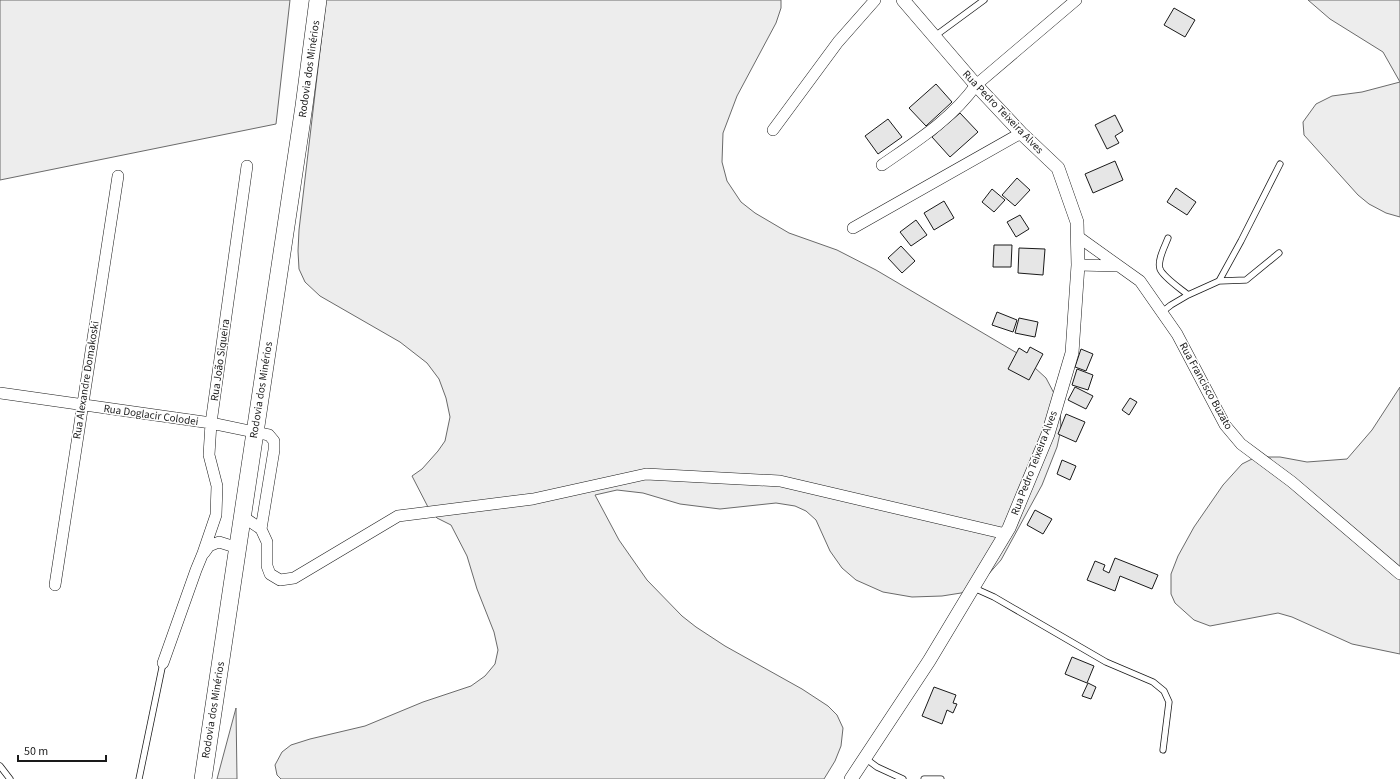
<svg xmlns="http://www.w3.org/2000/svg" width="1400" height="779" font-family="'Source Sans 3',sans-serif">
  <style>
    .built { fill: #ededed; stroke: #6a6a6a }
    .building { fill: #e6e6e6; stroke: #1a1a1a }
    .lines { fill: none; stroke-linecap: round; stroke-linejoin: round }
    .service-casing { stroke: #1a1a1a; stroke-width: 7 }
    .minor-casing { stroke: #1a1a1a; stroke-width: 12 }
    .tertiary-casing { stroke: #1a1a1a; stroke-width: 14 }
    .primary-casing { stroke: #1a1a1a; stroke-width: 18 }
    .service { stroke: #fff; stroke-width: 5.5 }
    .minor { stroke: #fff; stroke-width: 11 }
    .tertiary { stroke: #fff; stroke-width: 13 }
    .primary { stroke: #fff; stroke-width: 17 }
    .labels { text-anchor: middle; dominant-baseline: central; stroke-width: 3; stroke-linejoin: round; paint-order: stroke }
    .street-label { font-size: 11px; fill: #1a1a1a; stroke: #fff }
  </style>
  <rect width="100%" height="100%" fill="#fff"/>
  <!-- built -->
  <path class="built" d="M0,0h290l-14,124 -276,56z
    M326,0h455v8l-5,15 -39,73 -14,37 -1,29 5,19 14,21 14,11 34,20 48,17 39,20 146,86 24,22 10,19 4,13 1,19 -4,18 -15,38 -41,75 -22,25 -18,8 -19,3 -30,1 -29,-5 -27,-12 -14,-12 -12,-17 -14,-31 -10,-9 -11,-5 -19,-3 -56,6 -40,-5 -37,-11 -26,-3 -22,5 24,45 28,40 35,36 14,11 29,19 77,43 26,17 9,9 6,13 -2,18 -6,15 -11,18h-543l-4,-4 -2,-10 7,-13 9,-7 19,-6 55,-13 58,-24 48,-16 14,-10 10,-12 3,-14 -4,-18 -17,-43 -10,-33 -16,-31 -14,-7 -8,-9 -17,-33 10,-7 16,-18 7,-10 5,-24 -4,-19 -7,-19 -12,-16 -27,-21 -80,-46 -15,-14 -6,-13 -1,-18 1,-21z
    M1308,0h92v217l-14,-4 -17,-9 -11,-9 -54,-60 -1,-13 13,-18 16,-8 30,-4 38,-10 -17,-30 -53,-33z
    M1400,387v267l-48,-10 -60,-27 -14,-4 -68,13 -16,-6 -19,-17 -4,-9v-20l7,-18 16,-29 29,-42 19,-21 14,-7h24l27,5 40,-3 25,-29z
    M236,708l1,71h-20z"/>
  <!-- building -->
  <path class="building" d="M1174,8l21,12 -10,17 -21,-12z
    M936,84l16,18 -26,24 -17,-18z
    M960,113l18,19 -28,25 -18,-20z
    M1115,115l8,16 -8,5 4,7 -12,6 -12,-24z
    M888,119l14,18 -24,17 -13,-18z
    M1115,161l8,19 -30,13 -8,-19z
    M1017,178l13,12 -15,16 -13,-11z
    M1176,188l20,14 -9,13 -20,-13z
    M992,189l13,11 -11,12 -12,-10z
    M944,201l10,17 -20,12 -10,-17z
    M1020,215l9,14 -13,8 -9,-15z
    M916,220l11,15 -16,11 -11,-14z
    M994,245h18l-1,22h-18z
    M901,246l14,15 -13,12 -14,-15z
    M1019,248l26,1 -2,26 -25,-2z
    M997,312l20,8 -4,12 -21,-7z
    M1019,318l19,4 -3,15 -20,-4z
    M1030,347l13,7 -14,26 -21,-11 11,-21 8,5z
    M1081,349l12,5 -7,17 -11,-4z
    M1077,369l16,6 -5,15 -16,-5z
    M1075,387l18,9 -7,13 -18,-9z
    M1130,398l7,4 -8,13 -7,-5z
    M1066,414l19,8 -9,20 -18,-8z
    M1062,460l14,6 -6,14 -13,-6z
    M1035,510l17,9 -9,15 -16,-9z
    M1115,558l43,17 -6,14 -32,-13 -5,15 -28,-11 8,-19 10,4 -2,5 6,3z
    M1072,657l22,9 -7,17 -22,-9z
    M1088,683l8,4 -5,12 -9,-3z
    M934,687l22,8 -3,8 4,1 -4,9 -6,-3 -5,14 -20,-8z"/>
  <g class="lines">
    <!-- service casing -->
    <g class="service-casing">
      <path id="service" d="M935,36l49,-36
        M1168,238c-3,8 -11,22 -8,31 3,8 21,20 28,26
        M1219,281l27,-1 33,-27
        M1162,312l9,-7 17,-10 31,-14 22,-40 39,-77
        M974,588l20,9 112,65 47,20 11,9 5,11 -6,48
        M865,758l12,9 26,12
        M0,766l10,13
        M139,779l24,-116
        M924,779h17"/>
    </g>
    <!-- minor casing -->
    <g class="minor-casing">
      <path id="minor" d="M773,130l65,-88 37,-42
        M882,165c33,-23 70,-46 94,-80l100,-85
        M853,228l168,-95
        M1077,236l63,45 37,53 48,91 16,19 51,38 108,92
        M1078,265l40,1
        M0,393l211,30 58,12 5,6v9l-13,79
        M242,516l19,13 6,13v24l3,8 10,6 14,-2 104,-62 135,-17 113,-25 134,7 226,53
        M204,553l5,-7 10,-4 19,6
        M55,585l63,-409
        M163,663l33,-93 7,-17 13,-38 1,-29 -8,-31 2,-32 36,-257"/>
    </g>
    <!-- tertiary casing -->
    <g class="tertiary-casing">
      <path id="tertiary" d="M851,779l78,-118 80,-133 39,-94 24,-81 6,-88 -1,-43 -19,-54 -37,-35 -45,-48 -73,-85"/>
    </g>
    <!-- primary casing -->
    <g class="primary-casing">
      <path id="primary" d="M203,779l101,-673 14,-106"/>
    </g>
    <!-- service -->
    <use href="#service" class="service"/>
    <!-- minor -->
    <use href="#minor" class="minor"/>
    <!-- tertiary -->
    <use href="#tertiary" class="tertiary"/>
    <!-- primary -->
    <use href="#primary" class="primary"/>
  </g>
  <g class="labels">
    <!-- street labels -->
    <g class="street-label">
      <text transform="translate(309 69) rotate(-82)">Rodovia dos Minérios</text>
      <text transform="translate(1003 112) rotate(46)">Rua Pedro Teixeira Alves</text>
      <text transform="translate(220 360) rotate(-82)">Rua João Siqueira</text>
      <text transform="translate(86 380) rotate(-81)">Rua Alexandre Domakoski</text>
      <text transform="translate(1206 386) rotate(61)">Rua Francisco Buzato</text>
      <text transform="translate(261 390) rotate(-81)">Rodovia dos Minérios</text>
      <text transform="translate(151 415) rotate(8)">Rua Doglacir Colodei</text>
      <text transform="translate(1034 463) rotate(-69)">Rua Pedro Teixeira Alves</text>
      <text transform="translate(213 710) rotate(-81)">Rodovia dos Minérios</text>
    </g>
  </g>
  <!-- scale -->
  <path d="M18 755v6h88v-6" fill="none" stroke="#1a1a1a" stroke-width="2"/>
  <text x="24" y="755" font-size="12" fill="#1a1a1a" stroke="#ffffff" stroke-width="3" paint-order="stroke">50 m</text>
</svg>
